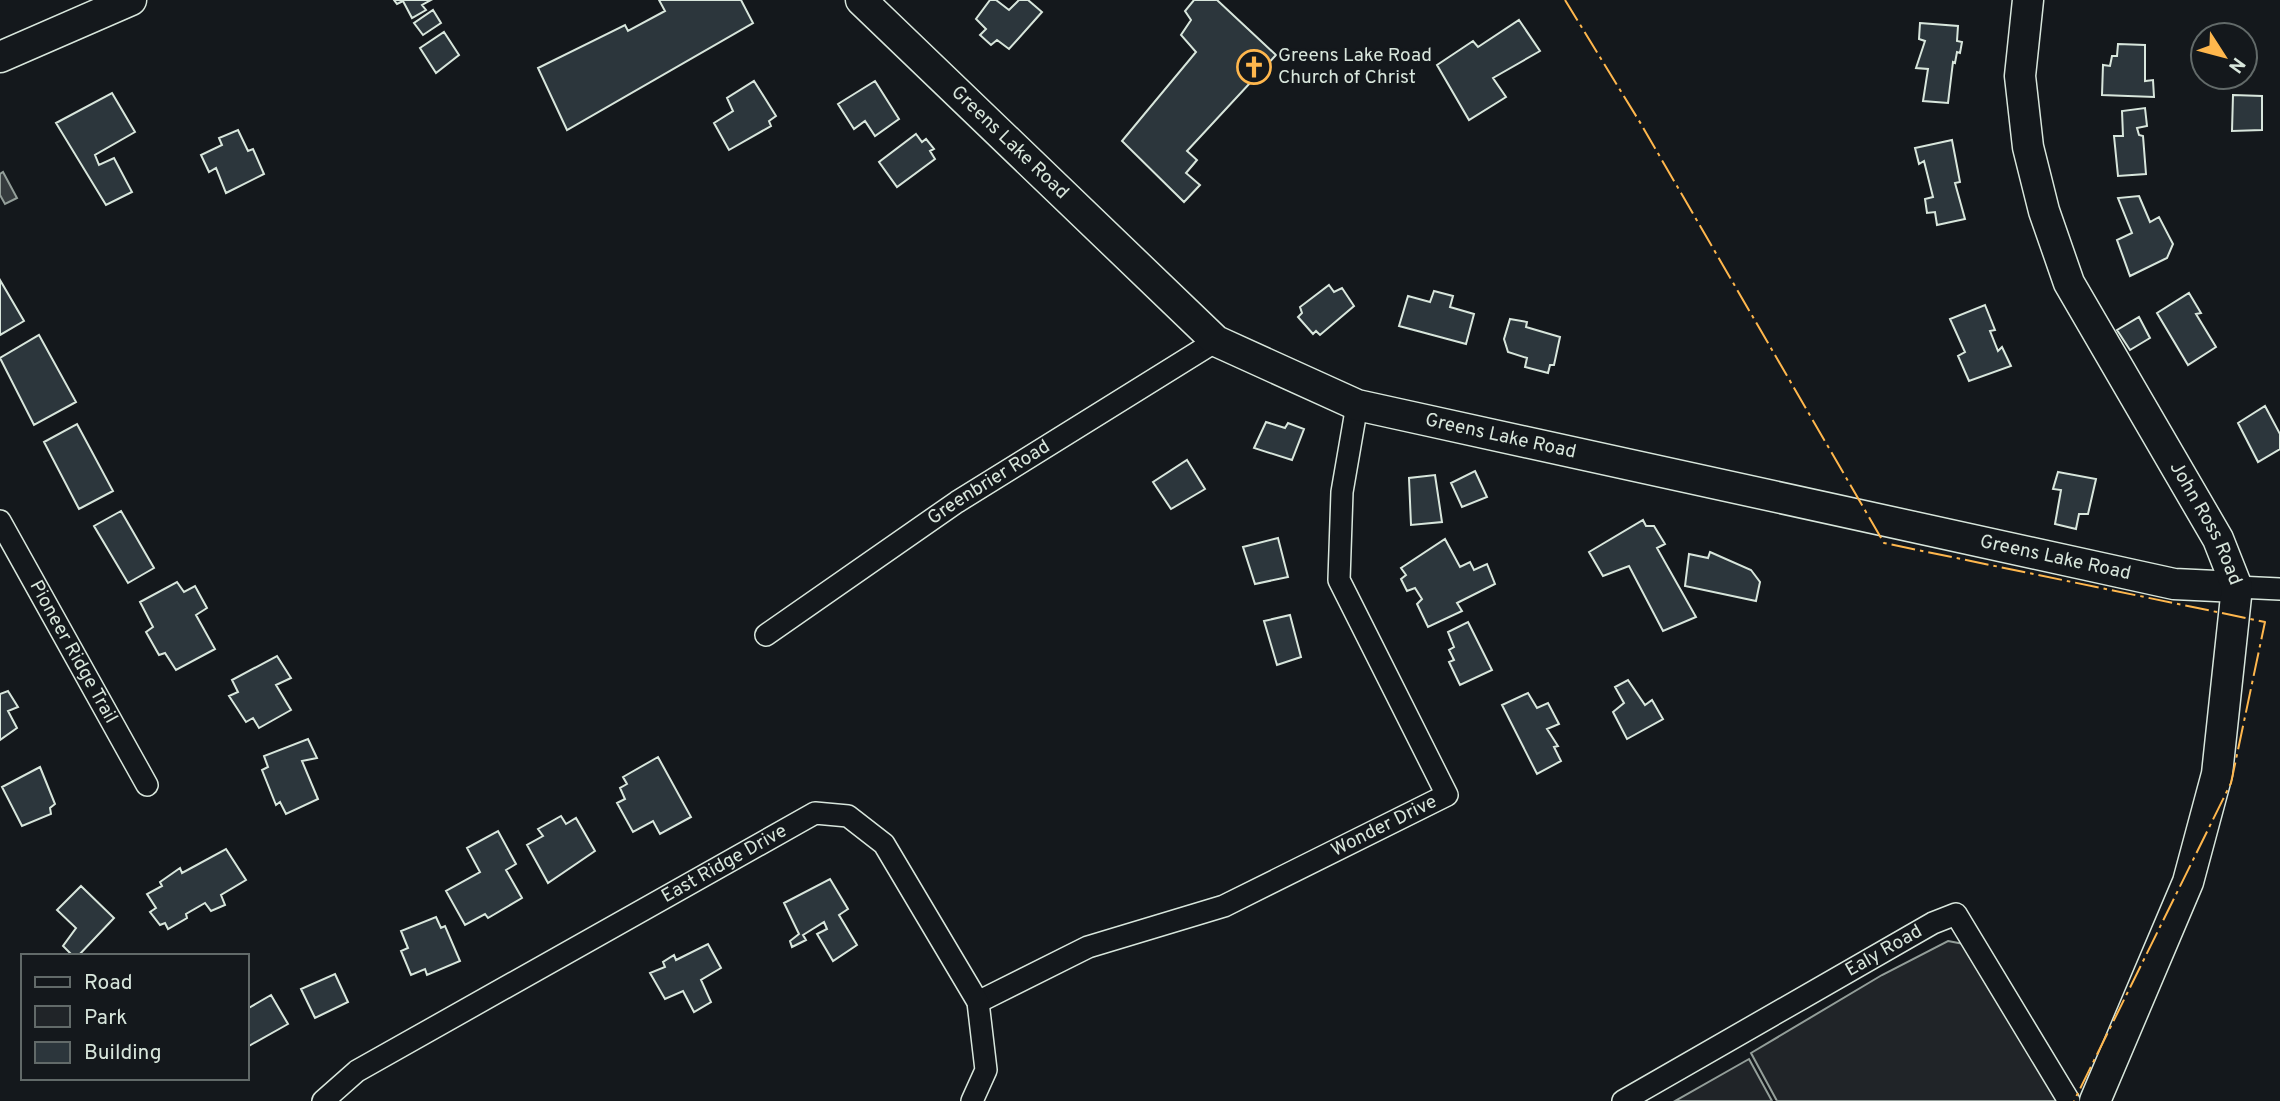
<svg xmlns="http://www.w3.org/2000/svg" width="2280" height="1101" font-family="Overpass,sans-serif">
  <style>
    .green { fill: #202428; stroke: #939e99; stroke-width: 2 }
    .water { fill: #363b3e; stroke: #939e99; stroke-width: 2 }
    .building { fill: #2c363c; stroke: #d8e6dc; stroke-width: 2 }
    .lines { fill: none; stroke-linecap: round; stroke-linejoin: round }
    .street-casing { stroke: #d8e6dc; stroke-width: 24 }
    .secondary-casing { stroke: #d8e6dc; stroke-width: 33 }
    .street { stroke: #14181c; stroke-width: 21 }
    .secondary { stroke: #14181c; stroke-width: 30 }
    .power { stroke: #ffb74d; stroke-width: 2; stroke-dasharray: 24 5 3.5 5; stroke-linecap: butt }
    .labels { text-anchor: middle; dominant-baseline: central; stroke-width: 5; stroke-linejoin: round; paint-order: stroke }
    .poi-label { font-size: 19px; fill: #d8e6dc; stroke: #14181c; text-anchor: start }
    .street-label { font-size: 19px; fill: #d8e6dc; stroke: #14181c }
  </style>
  <rect width="100%" height="100%" fill="#14181c"/>
  <!-- green -->
  <path class="green" d="M1948,941l21,4 92,156h-284l-26,-48 131,-78z
    M1749,1059l23,42h-97z"/>
  <!-- water -->
  <path class="water" d="M3,172l14,26 -12,6 -5,-9v-21z"/>
  <!-- building -->
  <path class="building" d="M394,0h37l-9,5 4,5 -14,8 -9,-17 -6,3z
    M659,0h82l12,23 -186,107 -29,-62 87,-43 3,6 37,-20z
    M990,0h6l13,10 10,-10h9l14,12 -33,37 -12,-9 -6,5 -11,-10 6,-6 -10,-10z
    M1194,0h23l59,55 -89,96 10,9 -11,13 14,12 -16,17 -62,-61 74,-89 -15,-17 10,-15 -6,-9z
    M433,10l8,13 -18,12 -9,-12z
    M1519,20l21,31 -47,27 13,19 -37,23 -32,-55 36,-24 5,6z
    M1920,23l38,3 -1,15 5,1 -2,11 -3,-1 -2,11 -2,-1 -5,41 -25,-2 5,-32 -12,-1 9,-27 -6,-2z
    M444,32l15,23 -23,18 -16,-25z
    M2118,44l27,1v36l8,-1 1,17 -52,-2 1,-30 7,1 2,-10h5z
    M754,81l22,35 -7,5 2,5 -42,24 -15,-27 19,-12 -6,-13z
    M875,81l24,38 -24,17 -10,-15 -11,8 -16,-25z
    M112,93l23,39 -40,23 4,10 15,-7 18,34 -26,13 -50,-82z
    M2233,95l29,1v34l-30,1z
    M2145,108l2,18 -10,2 2,7 4,1 3,38 -28,2 -4,-40h9l-1,-25z
    M238,130l10,21 5,-2 11,25 -38,19 -10,-25 -7,4 -8,-17 21,-10 -3,-7z
    M916,134l6,8 4,-3 8,10 -4,2 5,8 -38,28 -18,-25z
    M1952,140l8,42 -5,1 10,36 -28,6 -2,-13 -8,1 -2,-14 8,-2 -9,-36 -5,3 -4,-16z
    M2139,196l11,26 9,-5 14,27 -6,14 -37,18 -13,-36 15,-7 -14,-35z
    M0,280l24,41 -24,14z
    M1329,285l5,7 8,-4 12,18 -34,29 -4,-4 -3,3 -15,-17 4,-4 -2,-6z
    M1434,291l19,5 -3,11 24,7 -8,30 -67,-18 9,-30 22,6z
    M2189,293l12,20 -5,1 20,33 -28,18 -31,-52z
    M1985,305l10,25 -5,1 8,20 4,-4 9,19 -42,15 -11,-25 7,-4 -15,-33z
    M2139,317l11,21 -20,12 -13,-20z
    M1510,319l17,3 -1,5 34,10 -6,28h-4l-2,8 -23,-6 2,-9 -19,-6 -4,-13z
    M39,335l37,67 -42,23 -34,-67z
    M2265,406l15,28v15l-22,13 -20,-39z
    M1266,422l19,6 3,-5 16,6 -12,31 -38,-12z
    M77,424l36,67 -34,18 -35,-67z
    M1187,460l18,29 -34,20 -18,-27z
    M1475,471l12,26 -25,10 -11,-24z
    M2058,472l38,7 -8,35h-9l-3,15 -21,-5 6,-34 -8,-1z
    M1435,475l7,47 -31,3 -2,-47z
    M121,511l33,57 -26,15 -34,-57z
    M1643,520l3,6h8l11,18 -8,4 39,69 -33,14 -34,-65 -26,10 -14,-24z
    M1278,538l10,39 -33,7 -12,-37z
    M1445,539l15,28 10,-5 4,8 13,-6 8,20 -38,19 5,8 -34,16 -11,-23 5,-5 -7,-11 -8,3 -6,-12 5,-4 -5,-7z
    M1710,552l41,18 9,12 -4,19 -71,-15 4,-32 19,4z
    M177,582l7,10 11,-6 12,22 -11,7 19,34 -39,21 -11,-17 -6,2 -13,-23 7,-5 -13,-25z
    M1290,615l11,42 -24,8 -13,-44z
    M1468,622l24,48 -32,15 -11,-23 5,-2 -5,-10 5,-3 -6,-15z
    M277,656l14,22 -15,7 15,25 -32,18 -6,-10 -7,4 -17,-26 9,-4 -6,-12z
    M1628,680l17,25 7,-5 11,19 -36,20 -14,-27 11,-9 -9,-16z
    M8,691l10,16 -10,4 9,17 -17,12v-46z
    M1528,693l9,15 11,-5 11,21 -12,5 11,17 -4,1 7,14 -24,13 -35,-69z
    M308,739l9,19 -15,3 16,38 -32,15 -6,-12 -4,3 -14,-35 6,-3 -4,-11z
    M658,757l33,60 -31,17 -7,-13 -20,11 -16,-29 8,-4 -5,-11 7,-4 -4,-7z
    M40,767l15,37 -5,4 1,6 -29,12 -20,-39z
    M561,816l5,8 10,-6 19,33 -47,32 -21,-38 16,-9 -5,-7z
    M498,831l18,33 -10,6 16,28 -34,20 -3,-4 -20,11 -19,-34 34,-19 -13,-24z
    M226,849l20,31 -25,15 4,10 -14,6 -6,-8 -19,11 1,4 -19,11 -3,-6 -5,2 -10,-13 6,-4 -9,-14 15,-8 -2,-4 20,-14 2,5z
    M830,879l18,30 -9,6 18,30 -24,16 -16,-27 10,-5 -3,-7 -21,13 3,5 -14,7 -2,-6 9,-7 -15,-31z
    M81,886l33,32 -36,38h-5l-10,-10 13,-18 -19,-18z
    M436,917l5,11 4,-2 15,35 -33,14 -2,-6 -14,6 -10,-24 7,-3 -7,-17z
    M708,944l13,24 -20,12 10,22 -17,10 -11,-21 -18,8 -15,-26 15,-6 -2,-5 11,-7 2,5z
    M335,974l13,28 -33,16 -14,-29z
    M271,995l17,29 -41,23v-38z"/>
  <g class="lines">
    <!-- street casing -->
    <g class="street-casing">
      <g id="street">
        <path id="s1" d="M0,521l147,264"/>
        <path d="M2237,587l43,2"/>
        <path id="s2" d="M766,635l191,-133 259,-161"/>
        <path id="s3" d="M978,1002l110,-55 136,-41 223,-111 -108,-215 3,-88 15,-87"/>
        <path id="s4" d="M323,1101l34,-30 458,-258 33,3 36,28 94,158 8,68 -14,31"/>
        <path id="s5" d="M1623,1101l310,-178 23,-9 113,187"/>
      </g>
    </g>
    <!-- secondary casing -->
    <g class="secondary-casing">
      <g id="secondary">
        <path id="s6" d="M861,0l355,341 141,64 817,179 63,3"/>
        <path id="s7" d="M2028,0l-8,76 8,71 16,64 25,72 149,256 19,48 -20,187 -29,108 -93,219"/>
        <path d="M0,57l131,-57"/>
      </g>
    </g>
    <!-- street -->
    <use href="#street" class="street"/>
    <!-- secondary -->
    <use href="#secondary" class="secondary"/>
    <!-- power -->
    <path class="power" d="M1565,0l76,124 243,419 381,79 -34,161 -157,318"/>
  </g>
  <!-- icons -->
  <defs>
    <g id="church-ring" transform="scale(1.75)"><circle r="9.5" fill="#14181c" stroke="#ffb74d" stroke-width="1.5"/><path d="M-1.2-6h2.4v3.5h3.3v2.4h-3.3V6h-2.4V-.1h-3.3v-2.4h3.3Z" fill="#ffb74d"/></g>
  </defs>
  <g fill-rule="evenodd">
    <use href="#church-ring" x="1254" y="67"/>
  </g>
  <g class="labels">
    <!-- poi labels -->
    <g class="poi-label">
      <text x="1278" y="56">Greens Lake Road<tspan x="1278" dy="22">Church of Christ</tspan></text>
    </g>
    <!-- street labels -->
    <g class="street-label">
      <text stroke="none"><textPath href="#s6" startOffset="206">Greens Lake Road</textPath></text>
      <text stroke="none"><textPath href="#s6" startOffset="794">Greens Lake Road</textPath></text>
      <text stroke="none"><textPath href="#s2" startOffset="270">Greenbrier Road</textPath></text>
      <text stroke="none"><textPath href="#s7" startOffset="567">John Ross Road</textPath></text>
      <text stroke="none"><textPath href="#s6" startOffset="1362">Greens Lake Road</textPath></text>
      <text stroke="none"><textPath href="#s1" startOffset="150">Pioneer Ridge Trail</textPath></text>
      <text stroke="none"><textPath href="#s3" startOffset="444">Wonder Drive</textPath></text>
      <text stroke="none"><textPath href="#s4" startOffset="467">East Ridge Drive</textPath></text>
      <text stroke="none"><textPath href="#s5" startOffset="301">Ealy Road</textPath></text>
    </g>
  </g>
  <!-- legend -->
  <rect x="21" y="954" width="228" height="126" fill="#14181c" stroke="#626a69" stroke-width="2"/>
  <rect x="35" y="977" width="35" height="10" fill="#14181c" stroke="#626a69" stroke-width="2"/>
  <text x="84" y="989" font-size="21" fill="#d8e6dc">Road</text>
  <rect x="35" y="1006" width="35" height="21" fill="#202428" stroke="#626a69" stroke-width="2"/>
  <text x="84" y="1024" font-size="21" fill="#d8e6dc">Park</text>
  <rect x="35" y="1042" width="35" height="21" fill="#2c363c" stroke="#626a69" stroke-width="2"/>
  <text x="84" y="1059" font-size="21" fill="#d8e6dc">Building</text>
  <!-- north arrow -->
  <g transform="translate(2224 56) rotate(126)"><circle r="33" fill="#14181c" stroke="#626a69" stroke-width="2"/>
  <path d="M0-5L12 26L0 18L-12 26Z" fill="#ffb74d"/>
  <text y="-10" font-size="19" font-weight="bold" text-anchor="middle" fill="#d8e6dc">N</text>
  </g>
</svg>
